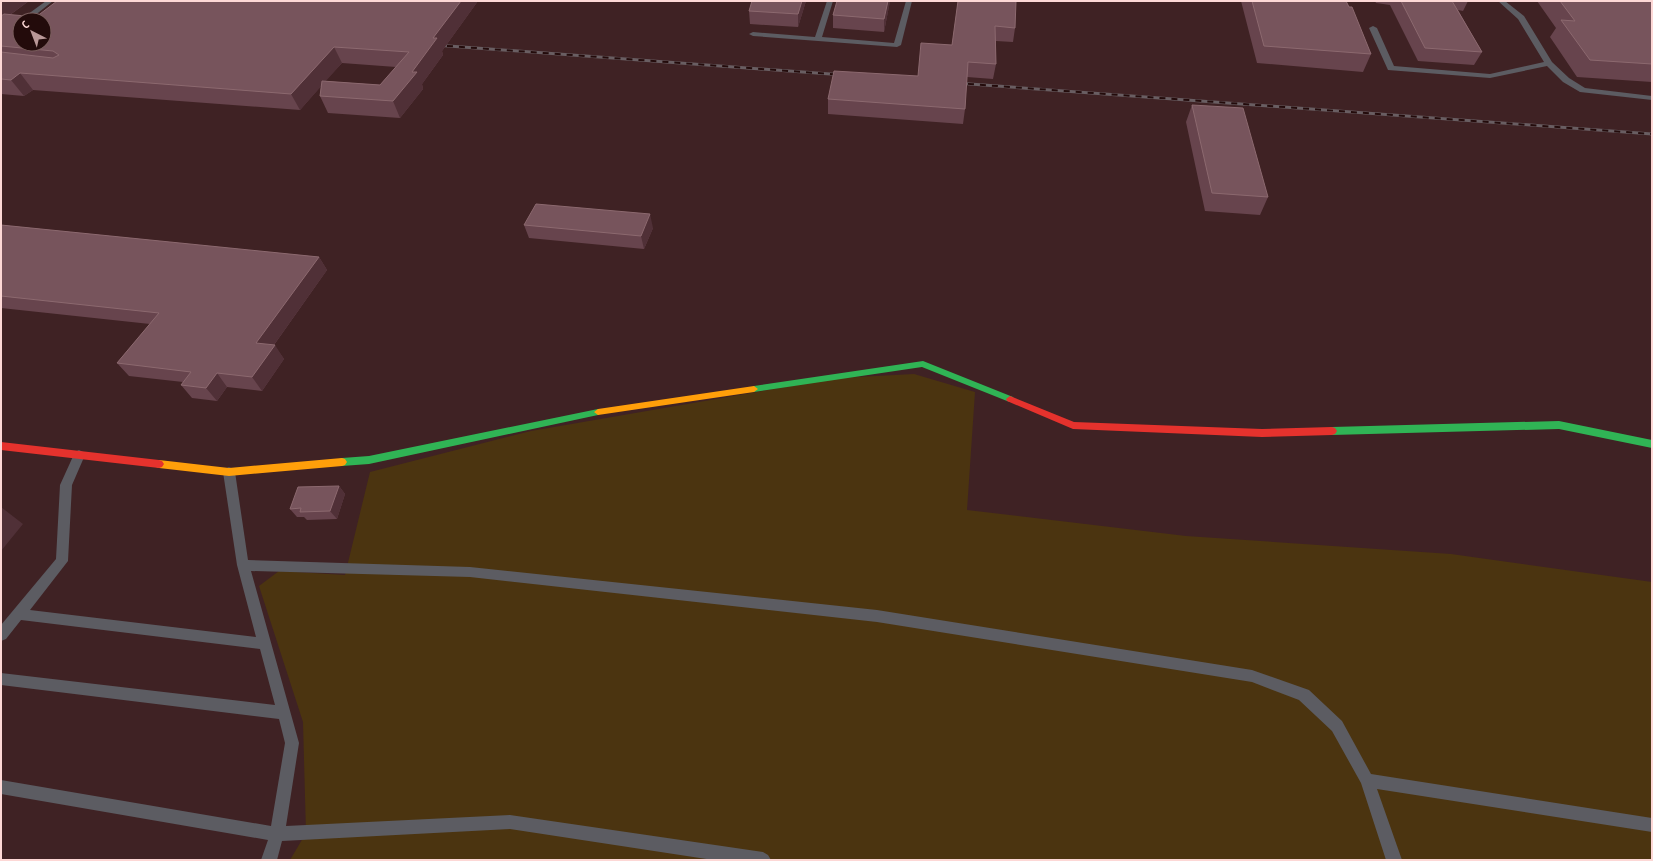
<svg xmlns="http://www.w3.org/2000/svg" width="1653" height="861" font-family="'PT Sans Narrow',sans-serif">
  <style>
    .green { fill: #4b3410 }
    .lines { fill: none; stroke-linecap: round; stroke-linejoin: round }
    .lane { fill: #5c5c62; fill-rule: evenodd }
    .fast { fill: #30b455; fill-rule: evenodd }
    .slow { fill: #ff9f0a; fill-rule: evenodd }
    .jam { fill: #e5322d; fill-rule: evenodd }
    .rail-casing { stroke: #695e62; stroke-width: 3 }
    .rail { stroke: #230b0b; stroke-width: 2; stroke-dasharray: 6; stroke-linecap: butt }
    .wall { fill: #67444d; fill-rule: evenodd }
    .shaded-wall { fill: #503037 }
    .building { fill: #77545c; stroke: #8c696f; fill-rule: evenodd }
  </style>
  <rect width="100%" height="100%" fill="#3f2224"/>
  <!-- green -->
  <path class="green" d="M914,374l61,18 -8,118 219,26 265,18 201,28v278h-1362l16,-27 -3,-111 -44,-136 20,-15 66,4 25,-103 161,-41 307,-53z"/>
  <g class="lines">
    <!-- lane -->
    <path class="lane" d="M46,1h7l-24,19h-9z
      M827,1h6l-11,36 72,6 12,-42h6l-11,44 -4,2 -144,-11 -4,-2 4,-2 62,5z
      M1498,1h7l19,15 28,46 17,16 16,10 67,8v4l-72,-8 -17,-10 -16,-16 -57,12 -102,-8 -19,-42 4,-2 4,2 17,38 96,8 54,-12 -26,-43z
      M79,450l4,2 2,3 -13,30 -4,76 -38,49 226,27 -19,-72 -14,-93 2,-3 4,-2 4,2 2,3 13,88 222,7 407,43 375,60 57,20 33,31 29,53 281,44v14l-275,-43 25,71h-16l-25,-77 -29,-52 -33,-31 -47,-18 -375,-60 -407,-45 -219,-6 48,172 -13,83 224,-11 253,37 5,3 3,5h-58l-203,-31 -228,12 -5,19h-16l7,-20 -267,-46v-14l270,46 14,-83 -6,-24 -278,-34v-12l274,32 -15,-56 -239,-29 -15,19 -5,2v-16l55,-66 4,-74 15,-33z"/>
    <!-- fast -->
    <path class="fast" d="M923,361l90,36 1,2 -4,3 -3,-1 -85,-34 -168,25 -4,-3 4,-3z
      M598,409l4,3 -4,3 -229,49 -27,2 -3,-1 -2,-3 2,-3 3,-1 27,-2z
      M1559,421l93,19v8l-93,-19 -227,6 -3,-1 -2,-3 2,-3 3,-1z"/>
    <!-- slow -->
    <path class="slow" d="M754,386l4,3 -4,3 -156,23 -4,-3 4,-3z
      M342,458l3,1 2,3 -2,3 -3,1 -113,10 -70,-8 -3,-1 -2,-3 2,-3 3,-1 70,8z"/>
    <!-- jam -->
    <path class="jam" d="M1010,396l64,26 188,7 70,-2 3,1 2,3 -2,3 -3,1 -70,2 -189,-8 -66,-28 -1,-2z
      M1,442l158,18 3,1 2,3 -2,3 -3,1 -158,-18z"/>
    <!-- rail casing -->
    <g class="rail-casing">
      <path id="rail" d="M435,45l409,30
        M956,83l696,51"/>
    </g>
    <!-- rail -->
    <use href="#rail" class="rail"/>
  </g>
  <!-- wall -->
  <path class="wall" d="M1,1h28l-19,14 26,2 21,-16h421l-36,50 1,4 -21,29 1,5 -23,29 -72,-5 -8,-17 1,-10 -21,24 -267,-20 -9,6 -23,-2zM342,63l54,4 -16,18 -55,-4z
    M806,1l-8,26 -48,-3 -1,-13z
    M890,1l-6,31 -51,-4v-13z
    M958,1l57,27 -2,14 -17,-1v23l-3,15 -26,-2 -2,32 -2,15 -135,-10v-15l90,-23 34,-31z
    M1241,1h105l25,53 -8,18 -106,-9z
    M1375,1h93l-5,10 -5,-1 24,42 -8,13 -56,-4 -28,-56 -14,-2z
    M1537,1h115v81l-75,-5 -27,-40 6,-9z
    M1192,105l76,92 -8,18 -55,-4 -19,-89z
    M1,225l318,32 8,13 -53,75 10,14 -22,32 -35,-4 -10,14 -25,-3 -11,-13 2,-3 -54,-6 -12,-13 33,-39 -149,-16z
    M524,225l129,3 -9,21 -115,-11z
    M339,486l6,8 -8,25 -30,1 -3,-3h-7l-7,-8z"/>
  <!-- shaded-wall -->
  <path class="shaded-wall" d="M1,1h28l-28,20z
    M461,1h17l-36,50 1,4 -21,29 1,5 -23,29 -7,-17 40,-63z
    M802,1h4l-8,26v-13z
    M888,1h2l-6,31v-13z
    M334,47l8,16 -42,47 -9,-16z
    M20,73l13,17 -9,6 -13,-16z
    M650,214l3,14 -9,21 -3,-13z
    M319,257l8,13 -61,86 -10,-13z
    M275,345l9,14 -22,32 -10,-14z
    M217,373l10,14 -10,14 -11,-13z
    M339,486l6,8 -8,25 -7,-8z
    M1,507l22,17 -22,27z"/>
  <!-- building -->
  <path class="building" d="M57,1h404l-28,37h4l-25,34h5l-24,29 -73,-5 2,-15 58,4 29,-33 -75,-5 -43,47 -271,-21 -9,7 -10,-1v-27l52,6 6,-3 -6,-4 -52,-5v-30l3,-2 32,3zM20,20h24v24h-24z
    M752,1h50l-4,13 -49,-3z
    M837,1h51l-4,18 -51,-4z
    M958,1h58l-1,27 -20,-2 1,38 -28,-2 -3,47 -137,-10 6,-28 84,5 3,-33 31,2z
    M1252,1h94l3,6h3l19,47 -107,-8z
    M1401,1h51l30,51 -57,-4z
    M1560,1h92v63l-62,-4 -29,-40 14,1z
    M1192,105l51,3 25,89 -56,-4z
    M536,204l114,10 -9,22 -117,-11z
    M1,225l318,32 -63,86 19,2 -23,32 -35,-4 -11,15 -25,-3 10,-13 -74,-9 42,-50 -158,-17z
    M339,486l-9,25 -30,1 1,-4 -11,1 8,-22z"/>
  <!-- border -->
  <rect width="1653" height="861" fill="none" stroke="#fdd8d6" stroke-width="4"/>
  <!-- north arrow -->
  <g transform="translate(32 32) rotate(318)"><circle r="19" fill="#230b0b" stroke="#7a5d5c"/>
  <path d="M0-3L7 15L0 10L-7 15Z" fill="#ba9898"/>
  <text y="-6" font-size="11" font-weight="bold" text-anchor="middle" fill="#fdd8d6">С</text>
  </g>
</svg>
